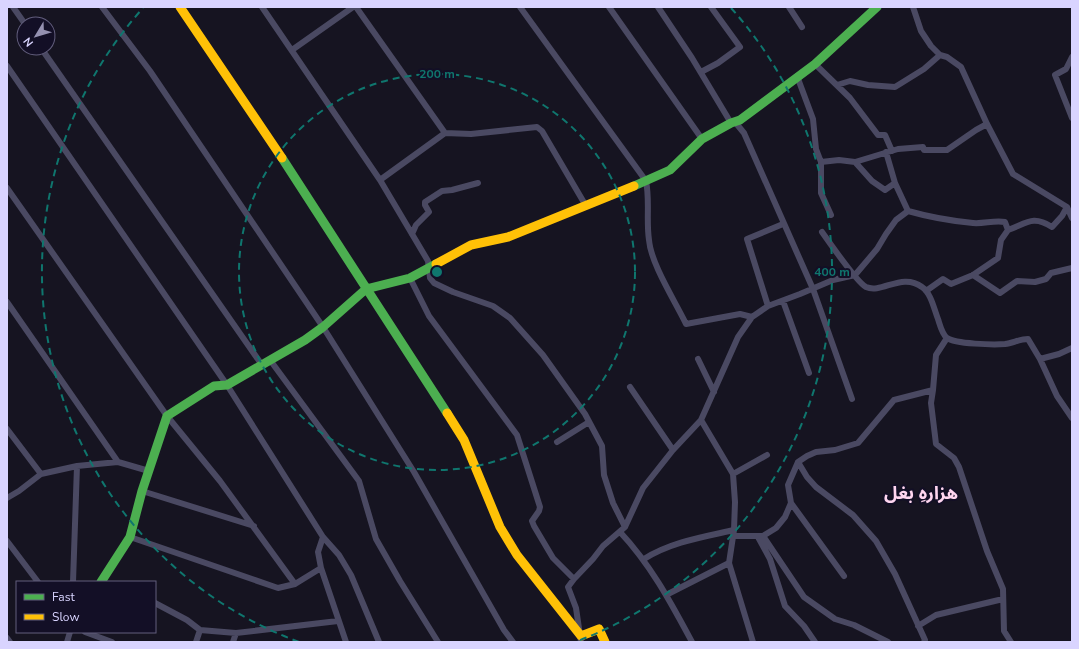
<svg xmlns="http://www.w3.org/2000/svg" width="1079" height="649" font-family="'Nunito Sans','Noto Sans Arabic',sans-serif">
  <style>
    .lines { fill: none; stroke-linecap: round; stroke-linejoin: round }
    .street { stroke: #4a4962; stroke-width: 6 }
    .fast { stroke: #4caf50; stroke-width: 9 }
    .slow { stroke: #ffc107; stroke-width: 9 }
    .ring { fill: none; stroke: #0f766e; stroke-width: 2; stroke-dasharray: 7 5 }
    .labels { text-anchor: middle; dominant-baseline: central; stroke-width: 4; stroke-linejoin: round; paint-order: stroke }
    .district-label { font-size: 18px; font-weight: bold; fill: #ffd6f0; stroke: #130f26 }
    .centre { fill: #0f766e; stroke: #130f26; stroke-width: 2 }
    .ring-label { font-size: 12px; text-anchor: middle; font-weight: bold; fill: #0f766e; stroke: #130f26; stroke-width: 4; stroke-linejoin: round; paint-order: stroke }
  </style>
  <rect width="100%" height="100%" fill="#161421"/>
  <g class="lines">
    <!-- street -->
    <path class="street" d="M13,7l12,17
      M102,7l48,64 173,256 91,145 90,158 9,12
      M262,7l118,173 48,81 2,17 4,5 19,9 40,14 17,12 33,37 42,59 17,32 2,29 9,28 12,24
      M356,7l89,126
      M520,7l126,174c4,19 0,39 3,59 2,24 26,61 37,84l54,-10 12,3
      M609,7l93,132
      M658,7l34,51 39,65
      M789,7l13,20
      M913,7l8,24 10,15 9,9 7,2 14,10 26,57 26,50 54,33 5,11
      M41,48l221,317
      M292,50l61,-43
      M1072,57l-6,12 -11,6 17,43
      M815,64l35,34 28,37h7l7,16
      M7,66l220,319 96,152 16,18 12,20 28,67
      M701,72l17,-9 22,-16 -29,-40
      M797,76l16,43 3,30 5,13v31l10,22
      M837,85l13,-4 18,4 27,2 29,-18 16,-14
      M735,122l9,11 69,156 39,110
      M886,152l9,31
      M821,162l18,-2 16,2 17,19 13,9 10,-7 13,28
      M855,162l43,-13 25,-2 1,3h23l29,-20 11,-6
      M380,180l65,-47 26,1 66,-7 5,4 44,75
      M7,188l160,228 53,65 75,103
      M822,232c7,10 36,51 44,55 16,7 36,-15 56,0 9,6 12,22 16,32 2,6 4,15 9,19 8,6 47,7 58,6 8,-1 15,-5 23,-5l12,20 17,37 15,22
      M412,234l4,-9 13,-13 -4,-7v-3l17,-11 10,-1 26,-7
      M973,275l27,18 17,-12 18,1 11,-3 5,-6 21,-5
      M410,278l19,38 88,119 23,72 -1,4 -7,10 2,5 19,32 21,21
      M926,291l17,-12 8,5 22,-9 25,-17 3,-18 7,-10
      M783,301l26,72
      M7,302l111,160
      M768,306l-21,-67 36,-15
      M698,359l16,33
      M1040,359l19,-5 13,-6
      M270,360l89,121 17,58 24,42 38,61
      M630,387l43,63
      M933,390l-2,13 5,41 18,14 5,9 28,84 16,38 1,42 7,11
      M701,420l32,54 2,28 -1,28 -5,33 24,79
      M7,429l34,45
      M557,442l32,-20
      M798,462l9,15 9,10 37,28 23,26 19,33 30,66 -1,2
      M733,474l34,-19
      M142,491l112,35
      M7,498l12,-7 22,-17 36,-8 41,-4 31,9
      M620,532c31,33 51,71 72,110
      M733,536h30l13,-8 9,-11 6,-14
      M763,536l41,61 31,22 19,6 34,17
      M130,537l148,51 17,-4 26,-16
      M323,537l-5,15 3,16 25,74
      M758,537l12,22 15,47 19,20 11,16
      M7,541l31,41
      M644,559c27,-17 59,-22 90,-29
      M844,576l-53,-73 -3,-18 10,-23 9,-6 9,-4 19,-2 23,-7 36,-43 39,-10 3,-35 11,-17
      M73,582l4,-116
      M666,595l63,-32
      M155,603l32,17 13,10 36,3 102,-12
      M918,626l18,-11 67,-16
      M85,632l27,10
      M7,638l3,4
      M67,642l3,-10
      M196,642l4,-12
      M233,642l3,-9
      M581,642l-5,-34 -8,-21 6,-8 19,-20 10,-13 22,-19 18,-39 30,-38 28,-30 37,-83 14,-20 16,-11 32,-12 33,-14 22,-5 22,-26 9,-15 10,-14 12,-9c21,6 44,10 65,12 11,1 21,-3 32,-1l3,8c19,-7 25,-15 44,-3l10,-11 5,-9"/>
    <!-- fast -->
    <path class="fast" d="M282,158l165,255
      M634,186l36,-16 32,-31 29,-16 9,-3 75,-56 62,-57
      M101,582l29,-45 12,-46 25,-75 47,-30 13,-1 78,-45 18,-13 43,-38 44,-11 26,-14"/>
    <!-- slow -->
    <path class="slow" d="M180,7l102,151
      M436,264l35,-19 37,-8 126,-51
      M447,413l17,27 36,87 17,28 64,81 18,-7 6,13"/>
  </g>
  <!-- distance rings -->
  <g class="ring">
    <circle cx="437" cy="272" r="198"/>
    <path d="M299 642A395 395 0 0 1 143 8M731 8A395 395 0 0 1 575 642"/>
  </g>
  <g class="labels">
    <!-- district labels -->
    <g class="district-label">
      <text x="921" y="493">هزارهِ بغل</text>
    </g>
  </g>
  <circle cx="437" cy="272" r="6" class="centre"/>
  <g class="ring-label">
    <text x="437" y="78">200 m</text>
    <text x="832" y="276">400 m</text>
  </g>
  <!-- border -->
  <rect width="1079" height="649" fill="none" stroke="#d9d4ff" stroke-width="16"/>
  <!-- legend -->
  <rect x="16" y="581" width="140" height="52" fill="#130f26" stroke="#625e7d"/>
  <rect x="24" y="594" width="20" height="6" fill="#4caf50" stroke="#625e7d"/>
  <text x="52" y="601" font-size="12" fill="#d9d4ff">Fast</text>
  <rect x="24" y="614" width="20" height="6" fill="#ffc107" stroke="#625e7d"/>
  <text x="52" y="621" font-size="12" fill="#d9d4ff">Slow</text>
  <!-- north arrow -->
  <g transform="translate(36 36) rotate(232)"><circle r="19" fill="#130f26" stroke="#625e7d"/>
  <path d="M0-3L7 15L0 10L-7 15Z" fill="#9591b1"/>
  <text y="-6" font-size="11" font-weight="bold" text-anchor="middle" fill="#d9d4ff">N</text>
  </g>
</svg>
